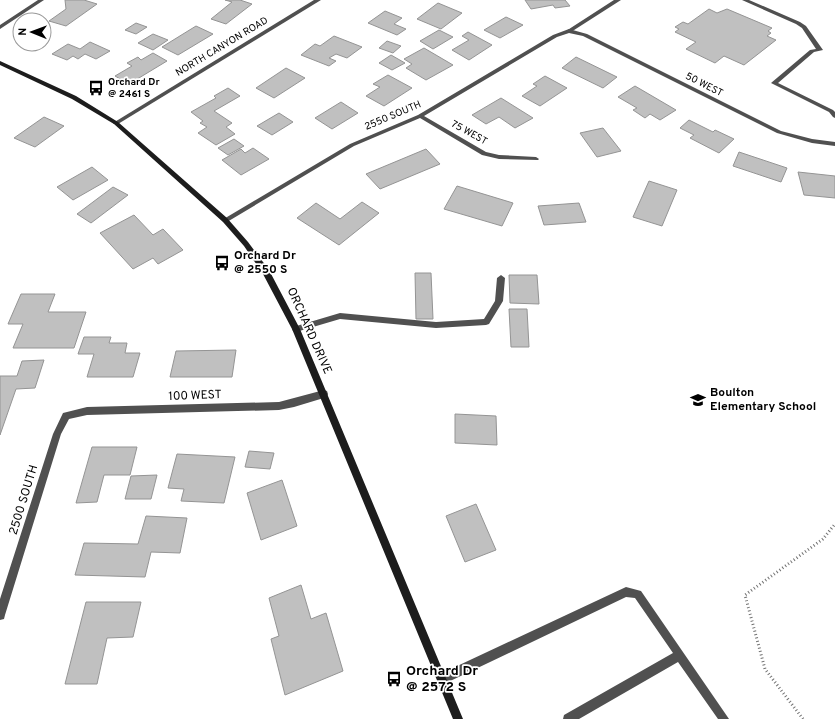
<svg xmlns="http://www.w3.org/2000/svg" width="835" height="719" font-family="Overpass,sans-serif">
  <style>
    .building { fill: #c0c0c0; stroke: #949494 }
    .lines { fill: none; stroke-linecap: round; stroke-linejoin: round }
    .path { stroke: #727272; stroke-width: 3; stroke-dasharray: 1 2.5; stroke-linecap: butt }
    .service { fill: #505050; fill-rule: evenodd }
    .minor { fill: #505050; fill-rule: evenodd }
    .tertiary { fill: #505050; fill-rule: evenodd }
    .secondary { fill: #1d1d1d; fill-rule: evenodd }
    .labels { text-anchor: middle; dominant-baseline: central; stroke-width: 3.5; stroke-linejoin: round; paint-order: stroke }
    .far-street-label { font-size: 10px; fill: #000; stroke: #fff }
    .far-poi-label { font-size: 10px; font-weight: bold; fill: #000; stroke: #fff; text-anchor: start }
    .poi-label { font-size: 12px; font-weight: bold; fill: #000; stroke: #fff; text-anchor: start }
    .street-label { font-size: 12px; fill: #000; stroke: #fff }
    .near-poi-label { font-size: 14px; font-weight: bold; fill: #000; stroke: #fff; text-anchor: start }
  </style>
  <rect width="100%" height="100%" fill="#fff"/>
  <!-- building -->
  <path class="building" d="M65,0h19l13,4 -31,22 -17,-5 17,-12z
    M225,0h15l12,4 -26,20 -15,-5 21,-17z
    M525,0h40l5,6 -15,2 -2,-3 -22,4z
    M438,3l24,10 -21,16 -24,-10z
    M709,9l8,4 10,-4 45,19 -4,3 3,2 -4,3 9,4 -32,25 -20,-9 -9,7 -29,-14 10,-7 -21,-10 4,-3 -4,-2 8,-5 5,2z
    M385,11l17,7 -8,6 12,5 -9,6 -29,-12z
    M506,17l17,8 -23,13 -16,-8z
    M136,23l11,4 -11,7 -11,-4z
    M196,26l17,8 -35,21 -16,-8z
    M439,30l14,7 -20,12 -13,-8z
    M468,32l24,13 -23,15 -17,-10 17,-10 -7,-4z
    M153,34l15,6 -15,10 -15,-7z
    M334,36l28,11 -15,11 -11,-4 -7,4 7,3 -7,5 -28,-11 14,-11 5,2z
    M387,41l14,5 -8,7 -14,-5z
    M90,42l20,9 -14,8 -11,-5 -7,5 -5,-3 -6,4 -15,-6 16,-10 12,5z
    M424,48l29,17 -27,15 -20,-12 6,-4 -8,-5z
    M153,53l14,8 -38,23 -14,-8 17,-10 -5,-3 11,-6 3,3z
    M391,55l14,8 -13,7 -13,-7z
    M576,57l41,20 -14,11 -41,-20z
    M286,68l19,10 -31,20 -18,-10z
    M388,75l24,13 -28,18 -18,-10 14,-9 -7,-3z
    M545,76l22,12 -27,18 -18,-10 15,-10 -4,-2z
    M635,86l41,24 -16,10 -10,-6 -5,4 -12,-8 4,-2 -19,-11z
    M228,88l12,8 -26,15 18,12 -6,4 9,7 -19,11 -18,-12 9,-6 -7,-4 3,-2 -12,-9 25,-14 -2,-2z
    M501,98l32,20 -18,10 -16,-11 -13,7 -14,-9z
    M341,102l17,11 -26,16 -17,-11z
    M279,113l14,9 -21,13 -15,-9z
    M44,117l20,9 -29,21 -21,-9z
    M689,120l24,12 2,-2 19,9 -15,14 -29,-15 4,-3 -14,-7z
    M603,128l18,23 -24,6 -17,-24z
    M234,139l10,7 -16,9 -10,-7z
    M253,148l16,11 -28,16 -19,-15 19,-11 4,4z
    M426,149l14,15 -60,25 -14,-15z
    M739,152l48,16 -6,14 -48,-16z
    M92,167l16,13 -35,20 -16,-13z
    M798,172l37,4v22l-31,-3z
    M649,181l28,9 -15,36 -29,-9z
    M457,186l56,17 -11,23 -58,-17z
    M113,187l15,8 -37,28 -14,-9z
    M362,202l17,11 -40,32 -42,-27 19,-15 24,16z
    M579,203l7,19 -42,3 -6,-19z
    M134,215l19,20 10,-6 20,21 -25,14 -5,-6 -20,11 -33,-36z
    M415,273h16l2,46h-17z
    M509,275h28l2,29 -29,-1z
    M21,294h34l-7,18h38l-12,36h-61l10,-24h-15z
    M509,309h18l2,38h-18z
    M84,337h27l-2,6h18l-2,10h15l-7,24h-46l7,-23h-16z
    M236,350l-4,27h-62l6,-26z
    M44,360l-9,28 -19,1 -16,46v-59h17l5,-15z
    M455,414l41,2 1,29 -42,-2z
    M92,447h45l-7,28h-26l-7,27 -21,1z
    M249,451l25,2 -4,16 -25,-2z
    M177,454l58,3 -11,46 -43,-2 3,-12 -16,-1z
    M157,475l-6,24h-26l6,-23z
    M282,480l15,46 -36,14 -14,-47z
    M476,504l20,46 -31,12 -19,-46z
    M146,516l41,2 -7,35 -29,-1 -6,25 -70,-2 9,-32 54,1z
    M301,585l10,34 15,-6 17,58 -58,24 -14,-56 8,-3 -10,-38z
    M86,602h55l-8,35 -26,1 -10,46h-32z"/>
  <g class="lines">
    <!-- path -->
    <path class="path" d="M803,719l-38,-50 -20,-74 78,-56 12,-15"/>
    <!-- service -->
    <path class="service" d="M38,0h6l-44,29v-4z
      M614,0h7l-50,32 -5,-1z
      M742,0h7l51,22 6,4 17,24 -9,2 -36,31 55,27 2,2v6l-2,-1 -4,-5 -58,-29 39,-33 6,-1 -14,-21 -6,-4z
      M501,275l4,3 -2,23 -14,23 -3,1 -50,3 -96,-9 -44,13 -3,-1 -1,-2 1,-2 47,-14 96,9 48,-3 11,-18 2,-23z
      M626,587l15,4 88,128h-11l-40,-57 -99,57h-16l1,-4 109,-62 -38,-55 -9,-1 -180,86 -4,1 -4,-1 -1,-4 1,-4z"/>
    <!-- minor -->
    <path class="minor" d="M569,29l18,5 194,97 31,8 23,3v4l-23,-3 -35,-10 -194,-97 -14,-3 -12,4 -133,79 62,36 13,3 37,2 3,2 -1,1 -39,-1 -17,-4 -62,-37 -66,28 -127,76h-2l-3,-2 128,-76 68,-29 135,-80z
      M324,390l3,1 1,3 -1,3 -33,10 -15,3 -192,5 -18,4 -8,15 -56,181 -1,4 -4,1v-21l53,-165 10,-21 24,-6 192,-5z"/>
    <!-- tertiary -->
    <path class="tertiary" d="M314,0h7l-203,124h-4l-1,-1z"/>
    <!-- secondary -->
    <path class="secondary" d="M0,61l76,35 42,26 109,96 21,24 21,28 31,59 163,390h-10l-161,-390 -29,-55 -19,-28 -21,-24 -109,-98 -42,-25 -72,-34z"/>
  </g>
  <!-- icons -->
  <defs>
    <g id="bus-bare" transform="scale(1.2)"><path d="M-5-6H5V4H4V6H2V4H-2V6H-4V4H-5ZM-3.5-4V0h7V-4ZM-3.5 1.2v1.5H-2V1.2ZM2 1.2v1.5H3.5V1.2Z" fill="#000" stroke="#fff" stroke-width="2.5" paint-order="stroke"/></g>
    <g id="school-bare" transform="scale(1.2)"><path d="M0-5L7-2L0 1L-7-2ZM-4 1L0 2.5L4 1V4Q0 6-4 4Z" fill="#000" stroke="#fff" stroke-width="2.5" paint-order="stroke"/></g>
  </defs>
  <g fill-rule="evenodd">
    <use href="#bus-bare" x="96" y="88"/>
    <use href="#bus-bare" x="222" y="263"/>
    <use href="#school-bare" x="698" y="400"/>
    <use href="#bus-bare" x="394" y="679"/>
  </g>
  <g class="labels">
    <!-- far-street labels -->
    <g class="far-street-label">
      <text transform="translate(222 47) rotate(-31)">NORTH CANYON ROAD</text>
      <text transform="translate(704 85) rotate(27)">50 WEST</text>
      <text transform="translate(393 116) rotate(-23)">2550 SOUTH</text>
      <text transform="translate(469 133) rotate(29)">75 WEST</text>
    </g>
    <!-- far-poi labels -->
    <g class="far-poi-label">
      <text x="108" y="82">Orchard Dr<tspan x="108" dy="12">@ 2461 S</tspan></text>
    </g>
    <!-- poi labels -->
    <g class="poi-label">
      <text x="234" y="256">Orchard Dr<tspan x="234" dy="14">@ 2550 S</tspan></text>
      <text x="710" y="393">Boulton<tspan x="710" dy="14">Elementary School</tspan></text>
    </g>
    <!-- street labels -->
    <g class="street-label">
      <text transform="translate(309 331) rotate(66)">ORCHARD DRIVE</text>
      <text transform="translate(195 396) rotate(-2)">100 WEST</text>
      <text transform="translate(24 500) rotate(-73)">2500 SOUTH</text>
    </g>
    <!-- near-poi labels -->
    <g class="near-poi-label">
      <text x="406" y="671">Orchard Dr<tspan x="406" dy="16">@ 2572 S</tspan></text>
    </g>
  </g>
  <!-- north arrow -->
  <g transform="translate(32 32) rotate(271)"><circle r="19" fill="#ffffff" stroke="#999999"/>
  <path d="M0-3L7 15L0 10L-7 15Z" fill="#000000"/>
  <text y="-6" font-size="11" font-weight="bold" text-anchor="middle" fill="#000000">N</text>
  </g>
</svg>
